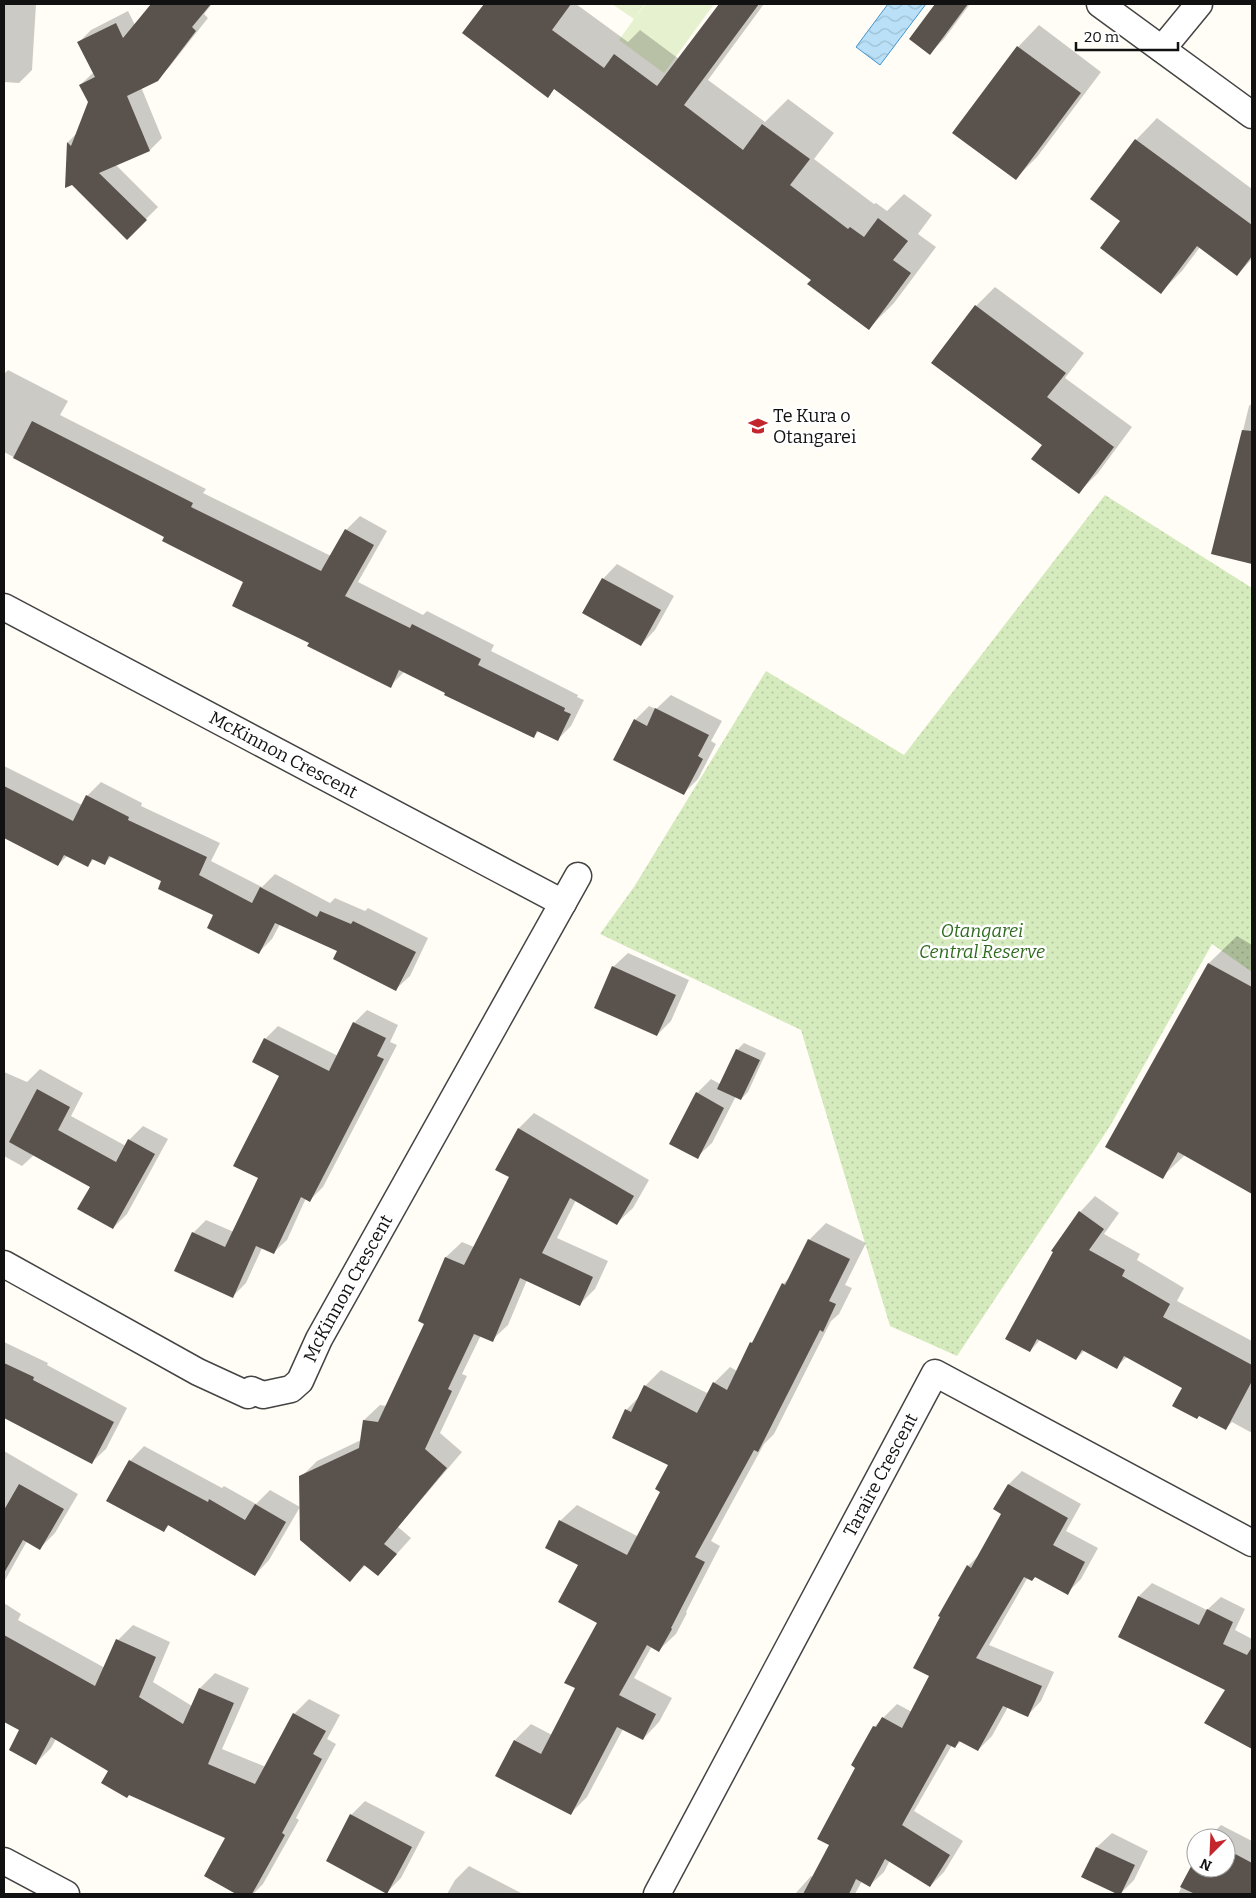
<svg xmlns="http://www.w3.org/2000/svg" width="1256" height="1898" font-family="Bitter,serif">
  <style>
    .park { fill: url(#park-dots) }
    .pitch { fill: #e6f2cf }
    .water { fill: url(#water-waves); stroke: #3f96cf }
    .shadow { fill: #0003 }
    .building { fill: #5a524d }
    .lines { fill: none; stroke-linecap: round; stroke-linejoin: round }
    .minor-casing { stroke: #444; stroke-width: 29 }
    .minor { stroke: #fff; stroke-width: 26 }
    .labels { text-anchor: middle; dominant-baseline: central; stroke-width: 5; stroke-linejoin: round; paint-order: stroke }
    .poi-label { font-size: 18px; fill: #111; stroke: #fff; text-anchor: start }
    .street-label { font-size: 18px; fill: #111; stroke: #fff }
    .park-label { font-size: 18px; font-style: italic; fill: #2f6b1f; stroke: #fff }
  </style>
  <defs>
    <pattern id="park-dots" width="8" height="8" patternUnits="userSpaceOnUse" patternTransform="scale(1.25)"><rect width="8" height="8" fill="#d5ebbd"/><path d="M2 2h.1M6 6h.1" fill="none" stroke="#b6c8a1" stroke-width="1.8" stroke-linecap="round"/></pattern>
    <pattern id="water-waves" width="16" height="10" patternUnits="userSpaceOnUse" patternTransform="scale(1.25)"><rect width="16" height="10" fill="#b9e0f7"/><path d="M0 5q4-4 8 0t8 0" fill="none" stroke="#9ebfd3"/></pattern>
  </defs>
  <rect width="100%" height="100%" fill="#fffdf5"/>
  <!-- park -->
  <path class="park" d="M1105,495l147,93v384l-40,-28 -102,182 -153,230 -67,-30 -89,-296 -201,-96 34,-47 132,-216 138,84z"/>
  <!-- pitch -->
  <path class="pitch" d="M612,4h33l-11,15 12,-15h68l-50,69 -45,-33 15,-21z"/>
  <!-- water -->
  <path class="water" d="M888,4h38l-46,61 -24,-18z"/>
  <!-- shadow -->
  <path class="shadow" d="M4,4h32l-4,66 -13,13 -15,-1z
    M153,4h59l-8,10 4,4 -38,48 -13,14 -16,7 21,51 -12,12 -34,15 42,42 -31,31 -55,-55 -6,3 2,-44 9,-9 12,-31 -9,-17 14,-13 -15,-30 12,-12 37,-19 7,14z
    M485,4h91l52,38 12,-12 39,29 41,-55h44l-56,76 57,42 23,-23 46,34 -20,26 60,45 2,-1 11,8 17,-17 28,21 -14,19 18,13 -42,56 -26,26 -56,-50 -257,-191 -8,8 -83,-63z
    M937,4h33l-26,35 -14,14 -19,-14z
    M1039,25l62,47 -64,85 -21,21 -62,-46 64,-85z
    M1157,118l95,71v70l-15,16 -37,-28 -18,24 -21,21 -39,-71 -30,-22 44,-59z
    M995,287l89,66 -19,25 67,49 -34,46 -19,19 -36,-47 -67,-139z
    M8,370l60,31 -8,14 146,74 -3,4 128,63 15,-26 14,-14 27,15 -29,51 65,33 4,-4 67,34 -3,6 87,44 -1,2 7,3 -13,26 -14,14 -18,-9 -5,5 -130,-64 -14,14 -79,-44 -66,-60 -79,-45 -162,-85v-78z
    M1252,403v160l-39,-10 36,-147z
    M617,564l57,32 -19,34 -14,15 -38,-66z
    M671,695l51,26 -11,20 5,3 -18,35 -14,14 -49,-73 14,-14 7,3z
    M4,766l78,39 5,-9 14,-14 41,21 -1,3 79,37 -9,18 51,26 13,-13 55,29 5,-5 30,13 3,-3 60,30 -18,38 -14,13 -57,-39 -59,-26 -8,15 -13,13 -44,-38 -52,-34 -51,-24 -8,8 -10,-5 -6,6 -20,-10 -10,10 -54,-28z
    M1237,936l15,9v247l-67,-37 -23,22 -55,-30 102,-184z
    M628,953l61,27 -18,41 -14,14 -44,-68z
    M367,1010l31,15 -8,17 7,3 -74,142 -13,13 -4,-2 -19,42 -14,13 -11,-5 -16,35 -13,13 -40,-63 13,-13 28,12 25,-54 22,-103 -16,-36 13,-13 60,30 16,-33z
    M744,1043l22,10 -18,39 -7,7 -5,-3 -24,47 -15,14v-64l14,-14 9,5 17,-34z
    M40,1069l43,24 -12,23 55,30 3,-6 14,-14 25,13 -41,75 -14,14 -22,-41 -57,-32 -12,11 -18,-10v-84l23,10z
    M534,1113l115,67 -16,28 -16,15 -41,-23 -19,38 51,23 -13,28 -16,16 -52,-25 -19,45 -16,15 -11,-5 -19,39 5,2 -27,57 22,19 -64,75 13,11 -33,37 -12,-10 -16,15 -49,-103 16,-16 44,-21 3,-20 16,-15 7,1 39,-83 -7,-3 27,-63 16,-15 12,5 37,-70 -14,-8 22,-41z
    M1095,1196l24,17 -15,21 36,20 -3,6 47,28 -7,13 75,40v92l-20,-11 -7,7 -42,-42 -56,-30 -11,10 -31,-17 -9,9 -36,-19 -10,11 50,-139z
    M826,1223l40,20 -21,42 7,3 -13,26 -8,7 -57,113 -10,10 -53,97 9,5 -34,66 1,1 -11,21 -17,16 -7,-4 -18,32 38,20 -13,24 -16,17 -20,-10 -36,68 -16,16 -56,-73 16,-16 21,11 24,-48 23,-64 -19,-58 -20,-44 17,-16 62,32 23,-45 7,-28 -56,-27 13,-27 14,-14 5,-10 16,-16 46,23 7,-10 16,-16 7,4 14,-28 5,-5 27,-54 9,-9 17,-35z
    M4,1342l44,21 -1,2 80,43 -21,41 -15,14 -87,-46z
    M144,1446l78,42 2,-2 32,18 14,-14 30,17 -31,53 -14,15 -86,-50 -5,5 -34,-69z
    M4,1451l74,43 -23,39 -15,15 -13,-7 -23,41z
    M1022,1471l59,33 -15,27 32,17 -17,31 -14,14 -31,-17 -4,4 -4,-3 -39,68 65,27 -13,29 -13,14 -20,-8 -16,29 -14,14 -17,-9 -6,6 -3,-2 -38,66 49,30 -19,31 -14,14 -40,-26 -6,12 -14,13 -8,-4 -7,13h-60l16,-18 2,1 17,-32 27,-78 17,-40 23,-23 15,8 19,-36 37,-110 11,-11 24,-42 6,-29z
    M1152,1583l55,27 14,-13 24,12 -10,21 17,9v109l-46,-25 21,-33 -108,-54 20,-40z
    M4,1603l17,11 -3,6 87,48 13,-28 15,-15 37,17 -17,40 39,24 8,-18 15,-15 34,15 -27,61 44,18 28,-53 15,-15 31,16 -13,24 9,5 -40,74 3,2 -36,64 -10,10h-14l-34,-18 22,-39 -171,-98 -5,9 -15,15 -15,-33 -17,-9z
    M365,1801l60,31 -24,46 -14,14 -36,-77z
    M1221,1825l31,16v53l-9,-2 -1,2h-64l18,-35v9h30v-30h-18z
    M1112,1833l36,18 -14,29 -14,14 -37,-17 14,-30z
    M469,1866l54,28h-76l8,-14z"/>
  <!-- building -->
  <path class="building" d="M151,4h60l-19,23 4,4 -38,50 -31,15 23,55 -51,22 48,47 -20,20 -55,-55 -7,3 2,-46 4,4 17,-44 -9,-17 16,-8 -18,-35 39,-19 7,15z
    M484,4h87l-19,26 52,38 10,-14 43,32 62,-82h40l-75,101 59,45 19,-26 48,35 -20,26 58,44 2,-2 14,10 14,-19 30,23 -15,19 18,13 -42,57 -62,-46 4,-4 -257,-191 -6,9 -86,-65z
    M935,4h33l-38,51 -21,-16z
    M1017,46l64,47 -65,87 -64,-47z
    M1135,139l117,86v31l-15,20 -40,-30 -36,48 -61,-46 20,-27 -30,-22z
    M975,305l91,68 -19,24 67,50 -35,47 -48,-35 11,-14 -111,-82z
    M32,421l161,82 -2,4 130,64 24,-42 29,16 -29,51 65,32 2,-4 69,35 -3,6 87,43 -1,3 7,3 -13,27 -21,-10 -3,7 -90,-43 1,-2 -46,-23 -8,18 -84,-42 2,-3 -77,-37 11,-24 -81,-41 2,-4 -151,-79z
    M1242,430l10,1v133l-41,-10z
    M602,578l59,32 -20,36 -59,-33z
    M655,708l54,27 -11,21 5,3 -19,36 -71,-35 21,-41 13,7z
    M4,786l69,35 13,-26 43,22 -1,3 79,37 -8,18 53,28 8,-16 57,30 3,-6 31,13 2,-3 63,31 -20,39 -63,-32 4,-8 -62,-28 -16,31 -52,-26 6,-13 -55,-26 3,-8 -52,-25 -4,9 -13,-6 -4,8 -24,-12 -6,11 -54,-28z
    M1208,963l44,24v207l-74,-42 -15,27 -58,-32z
    M612,966l64,29 -19,41 -63,-28z
    M353,1022l33,16 -9,18 7,3 -74,143 -9,-5 -27,57 -18,-8 -23,52 -59,-27 18,-39 33,15 33,-69 -25,-12 46,-90 -27,-14 12,-24 65,33z
    M736,1049l24,11 -19,40 -24,-11z
    M37,1089l33,18 -12,23 58,32 12,-23 27,15 -42,75 -36,-20 13,-22 -81,-45z
    M696,1092l28,16 -26,51 -29,-15z
    M518,1128l116,68 -17,29 -47,-27 -28,55 51,24 -13,29 -60,-28 -27,64 -19,-8 -26,55 4,2 -27,58 22,19 -63,76 13,10 -19,22 -14,-11 -14,17 -50,-42 -1,-64 60,-28 4,-28 15,2 46,-98 -6,-3 27,-64 19,8 45,-88 -14,-7z
    M1079,1211l25,18 -15,21 36,20 -3,6 48,28 -7,13 89,48v16l-26,49 -27,-14 -2,3 -25,-13 10,-18 -58,-32 -7,13 -35,-19 -6,10 -39,-21 -7,13 -25,-13 48,-87 -2,-1z
    M808,1239l42,20 -21,42 7,3 -13,28 -3,-2 -62,122 -4,-2 -59,107 10,5 -34,66 1,1 -13,23 -12,-7 -28,50 37,19 -13,26 -26,-13 -46,88 -76,-39 19,-36 27,14 34,-66 -11,-5 33,-60 -39,-21 20,-37 -33,-17 14,-28 68,35 33,-63 -5,-3 13,-24 -56,-27 13,-29 6,3 13,-27 53,28 16,-31 14,8 23,-48 2,1 30,-60 3,2z
    M4,1363l30,14 -1,3 81,42 -22,42 -88,-46z
    M129,1460l79,42 1,-3 36,21 10,-16 31,18 -31,54 -87,-51 -4,7 -58,-31z
    M19,1484l45,25 -24,41 -17,-10 -19,33v-63z
    M1008,1484l60,34 -15,27 32,17 -17,33 -33,-18 -3,4 -8,-4 -48,81 66,28 -14,31 -25,-11 -25,45 -19,-10 -4,7 -8,-4 -45,81 48,30 -20,32 -45,-28 -15,28 -14,-8 -7,15h-46l26,-49 -12,-6 38,-71 -4,-3 22,-39 3,1 6,-10 20,11 27,-52 -16,-8 27,-51 -2,-1 29,-51 4,3 30,-54 -8,-5z
    M1138,1596l61,29 8,-16 26,13 -10,22 24,11 5,-8v102l-48,-26 21,-33 -107,-53z
    M4,1635l91,51 21,-47 40,18 -17,40 44,27 16,-36 35,15 -26,61 47,20 38,-71 33,18 -13,23 9,5 -40,74 3,2 -33,59h-16l-32,-18 21,-38 -96,-43 -2,3 -26,-15 7,-12 -57,-34 -15,28 -27,-15 10,-20 -15,-8z
    M350,1814l62,33 -25,47 -61,-33z
    M1096,1847l39,18 -14,29h-4l-36,-17z
    M1226,1849l26,14v31h-57l-15,-7 16,-30v11h30z"/>
  <g class="lines">
    <!-- minor casing -->
    <g class="minor-casing">
      <g id="minor">
        <path d="M1100,4l152,111"/>
        <path d="M1162,49l37,-45"/>
        <path id="s1" d="M4,607l559,296"/>
        <path id="s2" d="M4,1264l194,108 50,23 3,-5 12,5 28,-6 9,-8 19,-42 259,-463"/>
        <path d="M4,1861l62,33"/>
        <path id="s3" d="M657,1894l278,-521 317,170"/>
      </g>
    </g>
    <!-- minor -->
    <use href="#minor" class="minor"/>
  </g>
  <!-- icons -->
  <defs>
    <g id="school-bare" transform="scale(1.5)"><path d="M0-5L7-2L0 1L-7-2ZM-4 1L0 2.5L4 1V4Q0 6-4 4Z" fill="#c4262e" stroke="#fff" stroke-width="2.5" paint-order="stroke"/></g>
  </defs>
  <g fill-rule="evenodd">
    <use href="#school-bare" x="758" y="426"/>
  </g>
  <g class="labels">
    <!-- poi labels -->
    <g class="poi-label">
      <text x="773" y="416">Te Kura o<tspan x="773" dy="21">Otangarei</tspan></text>
    </g>
    <!-- street labels -->
    <g class="street-label">
      <text stroke="none"><textPath href="#s1" startOffset="316">McKinnon Crescent</textPath></text>
      <text stroke="none"><textPath href="#s2" startOffset="441">McKinnon Crescent</textPath></text>
      <text stroke="none"><textPath href="#s3" startOffset="475">Taraire Crescent</textPath></text>
    </g>
    <!-- park labels -->
    <g class="park-label">
      <text x="982" y="931">Otangarei<tspan x="982" dy="21">Central Reserve</tspan></text>
    </g>
  </g>
  <!-- border -->
  <rect width="1256" height="1898" fill="none" stroke="#111111" stroke-width="10"/>
  <!-- north arrow -->
  <g transform="translate(1211 1853) rotate(204)"><circle r="24" fill="#ffffff" stroke="#a0a0a0"/>
  <path d="M0-4L9 19L0 12L-9 19Z" fill="#c4262e"/>
  <text y="-8" font-size="14" font-weight="bold" text-anchor="middle" fill="#111111">N</text>
  </g>
  <!-- scale -->
  <path d="M1076 42v8h102v-8" fill="none" stroke="#111111" stroke-width="2.5"/>
  <text x="1084" y="42" font-size="15" fill="#111111" stroke="#ffffff" stroke-width="4" paint-order="stroke">20 m</text>
</svg>
